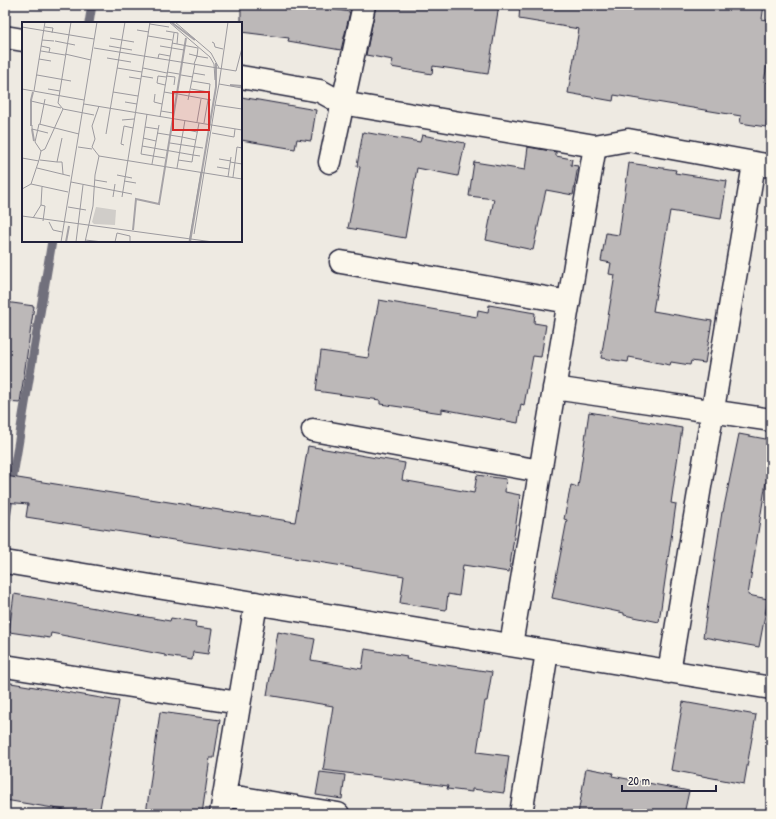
<svg xmlns="http://www.w3.org/2000/svg" width="776" height="819" font-family="'Patrick Hand',sans-serif">
  <style>
    .lines { fill: none; stroke-linecap: round; stroke-linejoin: round }
    .stream { stroke: #716f7c; stroke-width: 9 }
    .building { fill: #bcb8b8; stroke: #22223b }
    .minor-casing { stroke: #22223b; stroke-width: 25 }
    .minor { stroke: #fbf7ec; stroke-width: 22 }
    .inset-river { fill: none; stroke: #a6a3a7; stroke-width: 2 }
    .inset-road { fill: none; stroke: #9c9a9f; stroke-width: 1 }
    .view { fill: #d62828; fill-opacity: 0.15; stroke: #d62828; stroke-width: 2 }
    .inset-edge { fill: none; stroke: #22223b; stroke-width: 2 }
  </style>
  <rect width="100%" height="100%" fill="#eeeae2"/>
  <filter id="ink" filterUnits="userSpaceOnUse"><feTurbulence type="fractalNoise" baseFrequency=".025" numOctaves="2"/><feDisplacementMap in="SourceGraphic" scale="8" xChannelSelector="R" yChannelSelector="G"/><feConvolveMatrix kernelMatrix="1 2 1 2 8 2 1 2 1" color-interpolation-filters="sRGB"/></filter>
  <g filter="url(#ink)">
    <g class="lines">
      <!-- stream -->
      <path class="stream" d="M89,23l3,-18
        M5,524l47,-283"/>
    </g>
    <!-- building -->
    <path class="building" d="M241,5h66l43,7 -9,38 -53,-9 1,-3 -48,-6z
      M376,5h123l-11,69 -55,-8 -1,8 -41,-7 2,-7 -27,-5z
      M520,5h244l-2,14 9,2v21l-7,40 7,1v16l-5,28 -26,-4 1,-7 -127,-21 -1,6 -45,-8 11,-64 -60,-10z
      M241,97l75,13 -5,31 -14,-2 -2,10 -54,-9z
      M363,132l57,10 2,-7 43,8 -7,33 -41,-8 -12,70 -57,-10 12,-61 -3,-1z
      M528,147l28,5v4l16,3 -1,6 7,1 -5,29 -27,-5 -13,60 -47,-10 8,-41 -25,-3 5,-34 51,8z
      M629,163l47,7 -1,3 52,8 -6,38 -51,-8 -17,100 59,10 -7,42 -14,-2 -1,4 -19,-3 -1,3 -41,-8 -1,5 -27,-4 14,-83 -6,-1 2,-11 -10,-2 5,-28 13,2z
      M379,300l98,17 1,-7 10,2 1,-7 46,8 -1,10 12,2 -5,32 -8,-1 -9,49 -3,-1 -3,19 -76,-14v4l-62,-9v-4l-64,-9 5,-40 47,7z
      M5,302l29,4 -14,97 -15,-1z
      M589,412l93,16 -11,75 5,1 -17,118 -35,-7v-2l-72,-15 15,-78 -3,-1 7,-34 7,2z
      M739,434l32,6v43l-5,-1 -18,113 20,4 -9,48 -56,-10 19,-125h1z
      M308,446l97,17 -3,17 72,13 3,-18 29,4 -1,13 15,3 -11,77 -46,-7 -4,31 -11,-2 -2,16 -46,-7 4,-27 -153,-25v1l-225,-35 2,-13 -23,-2v-26l290,46z
      M14,594l156,27 1,-3 25,4 -1,5 17,2 -4,25 -15,-2 -1,8 -27,-4v-1l-114,-22 -1,5 -41,-6z
      M278,632l37,7 -4,21 51,9 3,-20 42,7 -1,3 86,13 -5,29h-2l-8,51 32,4 -5,37 -32,-4v3l-25,-3 1,-3 -125,-16 10,-64 -66,-11z
      M5,682l114,19 -20,113h-10l-84,-14z
      M683,702l73,13 -12,69 -73,-14z
      M160,712l60,8 -6,38h-4l-8,56h-56z
      M586,768l27,5 -1,3 77,15 -5,23h-106z
      M320,772l25,3 -3,24 -26,-4z"/>
    <g class="lines">
      <!-- minor casing -->
      <g class="minor-casing">
        <path id="minor" d="M5,37l18,3
          M241,77l79,14 22,12 253,43 33,-6 143,26
          M330,162l34,-157
          M341,262l228,40
          M554,388l217,32
          M313,430l227,41
          M5,562l766,126
          M511,645l84,-499
          M5,666l234,37
          M669,672l85,-508
          M224,795l114,19
          M221,814l35,-211
          M521,814l26,-162"/>
      </g>
      <!-- minor -->
      <use href="#minor" class="minor"/>
    </g>
  </g>
  <!-- overview -->
  <g transform="translate(22 22)">
    <rect width="220" height="220" fill="#eeeae2"/>
    <path d="M74,185l20,3 -1,15 -21,-1 -2,-2z" fill="#d0cdc9"/>
    <path class="inset-river" d="M149,0l24,18M208,63l12,1M9,104v-26l2,-8M10,107l2,12M111,208l3,-31 23,5 27,-166M44,220l3,-16M168,220l26,-155v-24"/>
    <path class="inset-road" d="M49,0l-13,81 5,6 31,6M147,0l41,35 4,7 1,16M153,0l36,31 8,15M128,2l19,3M0,5l72,12M23,5l8,1 -1,5M115,8l12,2M144,9l12,2 -1,11M126,14l24,4M88,16l24,4M20,18l12,1M33,19l20,4M190,20l2,1 1,4 8,2M150,21l26,5 -1,8M19,24l9,2 -1,4M87,24l23,4M138,24l24,4M72,26l142,23 6,-23M19,29l24,4M43,32l26,6M167,32l8,2 -3,8M174,34l12,2M85,36l24,4M136,36l1,-4 11,2M17,37l12,2M95,46l25,4M121,46l24,5M145,50l12,2M171,51l12,2M15,53l34,6M159,53l12,2M119,54l12,2M144,54l9,1 -1,8M107,55l12,2M197,62l9,-62M143,63l-8,-2 1,-7 8,1M220,66l-23,-4 -4,21 27,4M0,67l62,11M26,67l12,2M169,67l18,3 1,-8 -18,-3M12,69l11,-69M91,70l25,4M142,70l12,2M133,72l-1,8 8,2M156,72l33,6M166,78l7,-36M9,79l30,7M103,80l12,2M62,82l158,26M139,89l12,2M125,92l-6,40 24,4M138,95l14,-84M100,98l12,-1M175,100l4,-23M182,101l4,-23M18,102l5,-25M10,103v4l16,4M123,105l13,2M161,107l14,3M135,111l25,4M190,111l22,4 1,-8M84,112l19,-112M160,115l14,3M121,116l13,3M148,121l33,5M102,123l-3,-1 3,-18 9,2M120,124l51,9 6,-32M56,125l14,2M19,129l4,-2 18,-40M77,134l143,23M0,136l17,3M197,137l12,2M18,138l17,2 5,-24M156,138l14,2 1,-7 7,1M35,140h5l1,12M208,140l12,2M130,142l7,-39M195,145l12,2M15,146l33,8M155,146l8,-48M95,153l15,3M206,155l3,-20M211,155l4,-30 5,1M73,158l12,2M102,159l12,2M49,160l61,12M9,162l37,8M0,167l9,-5 8,-24 2,-9 -6,-9 4,-18 40,10M91,175l2,-13M100,175l28,-175M19,183l4,1 -2,15M46,185l18,3M0,194l191,26M11,196l8,-13 1,-18M27,200l4,8 9,2M172,212l21,-129M63,218l18,2M39,220l36,-220M54,220l7,-57M63,220l8,-36 2,-31 4,-19 -7,-9 3,-8 -3,-13 7,-20M93,220l2,-9 13,3v6M167,220l12,-70"/>
    <path class="view" d="M151,70h36v38h-36z"/>
    <rect width="220" height="220" class="inset-edge"/>
  </g>
  <!-- margin -->
  <rect width="776" height="819" fill="none" stroke="#fbf7ec" stroke-width="20"/>
  <rect x="10" y="10" width="756" height="799" fill="none" stroke="#22223b" stroke-width="1.5" filter="url(#ink)"/>
  <!-- scale -->
  <path d="M622 785v6h94v-6" fill="none" stroke="#22223b" stroke-width="2"/>
  <text x="628" y="785" font-size="12" fill="#22223b" stroke="#fbf7ec" stroke-width="3" paint-order="stroke">20 m</text>
</svg>
